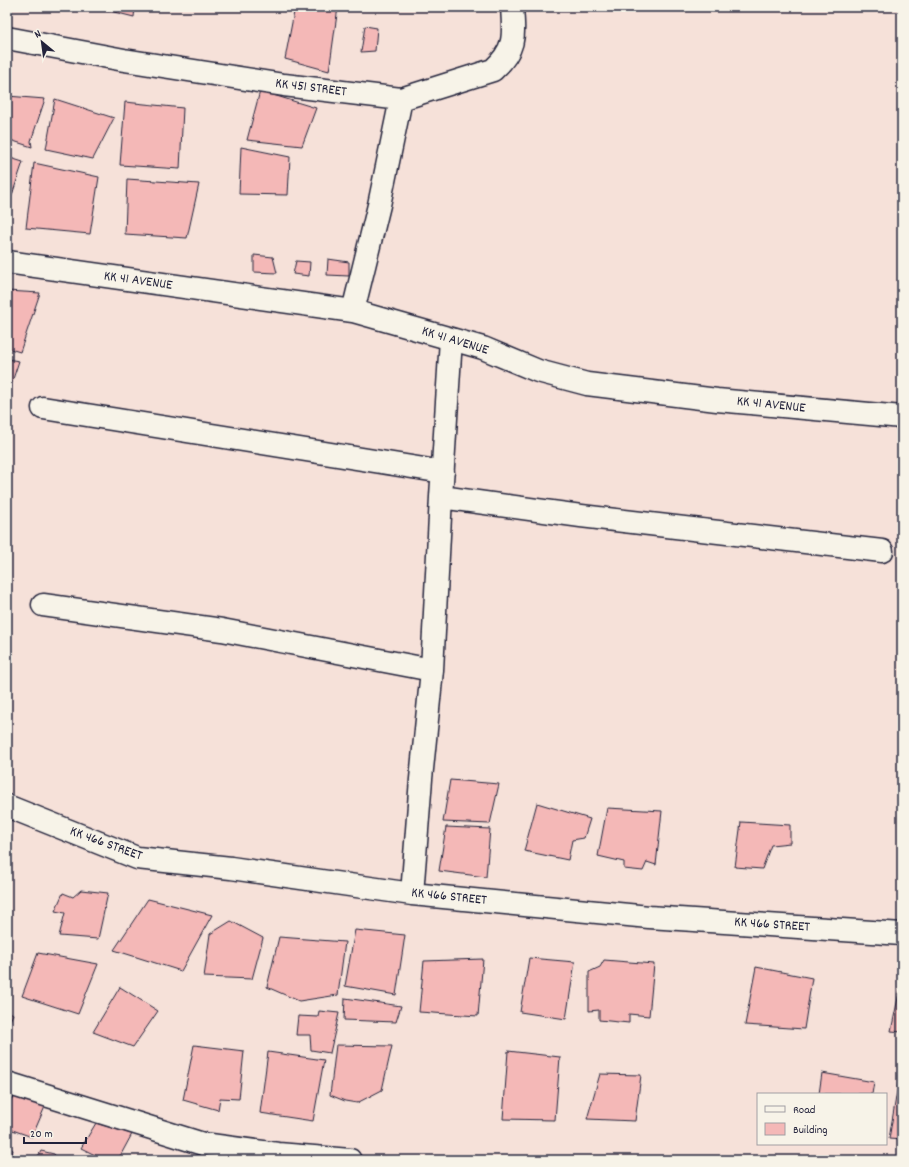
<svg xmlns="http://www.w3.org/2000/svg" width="909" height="1167" font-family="Dekko,sans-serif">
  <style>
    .building { fill: #f4b8b7; stroke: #22223b }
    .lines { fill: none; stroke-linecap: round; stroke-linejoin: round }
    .minor-casing { stroke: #22223b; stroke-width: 25 }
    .minor { stroke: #f7f3e8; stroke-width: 22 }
    .labels { text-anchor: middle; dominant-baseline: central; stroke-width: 3; stroke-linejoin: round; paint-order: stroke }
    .street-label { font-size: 14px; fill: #22223b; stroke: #f7f3e8 }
  </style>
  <rect width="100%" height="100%" fill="#f6e1d9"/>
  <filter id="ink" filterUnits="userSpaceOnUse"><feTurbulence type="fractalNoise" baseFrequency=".025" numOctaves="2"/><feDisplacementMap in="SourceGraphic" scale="8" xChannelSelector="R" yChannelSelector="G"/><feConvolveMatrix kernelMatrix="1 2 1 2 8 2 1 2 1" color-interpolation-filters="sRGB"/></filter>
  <g filter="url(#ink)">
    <!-- building -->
    <path class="building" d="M94,7h41l-1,10z
      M295,7h43l-9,64 -44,-12z
      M365,26l12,2 -2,23 -14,1z
      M260,91l56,17 -14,38 -55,-6z
      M7,96l38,3 -14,42 1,6 -25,-8z
      M55,99l59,19 -21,41 -47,-10z
      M125,102l58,6 -3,61 -60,-4z
      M241,147l49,10 -2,38 -49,-1z
      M7,157l16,5 -15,45h-1z
      M34,163l65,14 -9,57 -64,-6z
      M127,179l72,5 -12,54 -62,-4z
      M254,255l19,2 4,16 -23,-1z
      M328,259l21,3v14l-22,-1z
      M296,261l14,1 -1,14 -16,-2z
      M7,291l33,2 -20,59 -13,-4z
      M7,359l12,2 -12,36z
      M450,780l49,4 -9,40 -47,-2z
      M537,803l53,16 -6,19 -12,2 -4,20 -44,-9z
      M607,808l55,3 -6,54 -9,-3 -4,9 -19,-2v-7l-26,-6z
      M741,822l49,3v18l-19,2 -9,24 -27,-2z
      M446,827l44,2 -4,48 -47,-6z
      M81,890l27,3 -10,46 -39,-3 6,-23 -10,-2 8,-18 10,4z
      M148,899l64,16 -31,56 -67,-21z
      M231,921l32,17 -11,41 -48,-2 6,-43z
      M355,930l50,5 -9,60 -51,-9z
      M279,937l66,5 -7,53 -39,6 -32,-14z
      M38,953l60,11 -20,50 -56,-18z
      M529,958l46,4 -9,57 -46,-7z
      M483,959l-5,57 -59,-4 5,-51z
      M604,960l50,4 -5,52 -20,-2v9l-30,-3v-10l-10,1v-39l11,-5z
      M756,967l56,11 -8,51 -59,-4z
      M902,979v53l-11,-1z
      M120,987l38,24 -25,36 -40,-15z
      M345,998l56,8 -5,16 -52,-2z
      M7,1010l6,4 -6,14z
      M319,1011l20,2 -9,40 -19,-3 -1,-15h-14l2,-19 20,1z
      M194,1045l50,6 -5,48 -19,-1 -2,12 -35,-10z
      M336,1045l56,1 -10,44 -25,13 -12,-2 -15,-6z
      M508,1051l52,6 -5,63 -52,-1z
      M268,1052l56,8 -11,61 -53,-8z
      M822,1073l52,9 -2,12h-53z
      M600,1074l41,1 -6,46 -48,-2z
      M899,1079l3,1v60l-13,-1z
      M15,1093l32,9 -15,35 -25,-9v-21z
      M96,1123l36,11 -14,26h-13l-24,-12z
      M7,1147l6,3 -3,10h-3z
      M41,1151l13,3 5,6h-23z"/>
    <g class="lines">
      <!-- minor casing -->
      <g class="minor-casing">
        <path id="minor" d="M7,38l117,22 160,25 117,14 -22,106 -26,106
          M401,99l92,-29c23,-21 21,-34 19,-63
          M7,262l346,49 130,37 55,23 49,13 130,16 185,17
          M43,408l400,64
          M441,497l140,19 301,35
          M43,605l179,25 210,40
          M7,806l130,52 94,10 181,26 237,23 253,17
          M412,894l9,-115 11,-109 9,-173 10,-158
          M7,1083l196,61 75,10 72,6"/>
      </g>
      <!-- minor -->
      <use href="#minor" class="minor"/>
    </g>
  </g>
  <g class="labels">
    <!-- street labels -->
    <g class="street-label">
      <text transform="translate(311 88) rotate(7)">KK 451 STREET</text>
      <text transform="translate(138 281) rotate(8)">KK 41 AVENUE</text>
      <text transform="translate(455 341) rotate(17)">KK 41 AVENUE</text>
      <text transform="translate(771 405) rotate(6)">KK 41 AVENUE</text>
      <text transform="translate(106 844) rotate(20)">KK 466 STREET</text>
      <text transform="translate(449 897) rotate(6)">KK 466 STREET</text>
      <text transform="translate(772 925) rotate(4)">KK 466 STREET</text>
    </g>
  </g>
  <!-- margin -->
  <rect width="909" height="1167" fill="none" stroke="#f7f3e8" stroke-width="24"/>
  <rect x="12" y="12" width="885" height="1143" fill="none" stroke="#22223b" stroke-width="1.5" filter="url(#ink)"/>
  <!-- legend -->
  <rect x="757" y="1093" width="130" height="52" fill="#f7f3e8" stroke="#a29fa3"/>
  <rect x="765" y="1106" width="20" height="6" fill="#f7f3e8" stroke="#a29fa3"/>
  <text x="793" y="1113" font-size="12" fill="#22223b">Road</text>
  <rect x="765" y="1123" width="20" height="12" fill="#f4b8b7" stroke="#a29fa3"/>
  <text x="793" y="1133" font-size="12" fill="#22223b">Building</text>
  <!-- north arrow -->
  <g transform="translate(42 42) rotate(331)" stroke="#f7f3e8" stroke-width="3" paint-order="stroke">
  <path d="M0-3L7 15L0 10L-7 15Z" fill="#22223b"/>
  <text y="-6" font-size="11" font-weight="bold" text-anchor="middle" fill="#22223b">N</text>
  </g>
  <!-- scale -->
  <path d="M24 1137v6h62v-6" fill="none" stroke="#22223b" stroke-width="2"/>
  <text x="30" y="1137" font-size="12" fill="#22223b" stroke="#f7f3e8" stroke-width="3" paint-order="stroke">20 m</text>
</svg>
